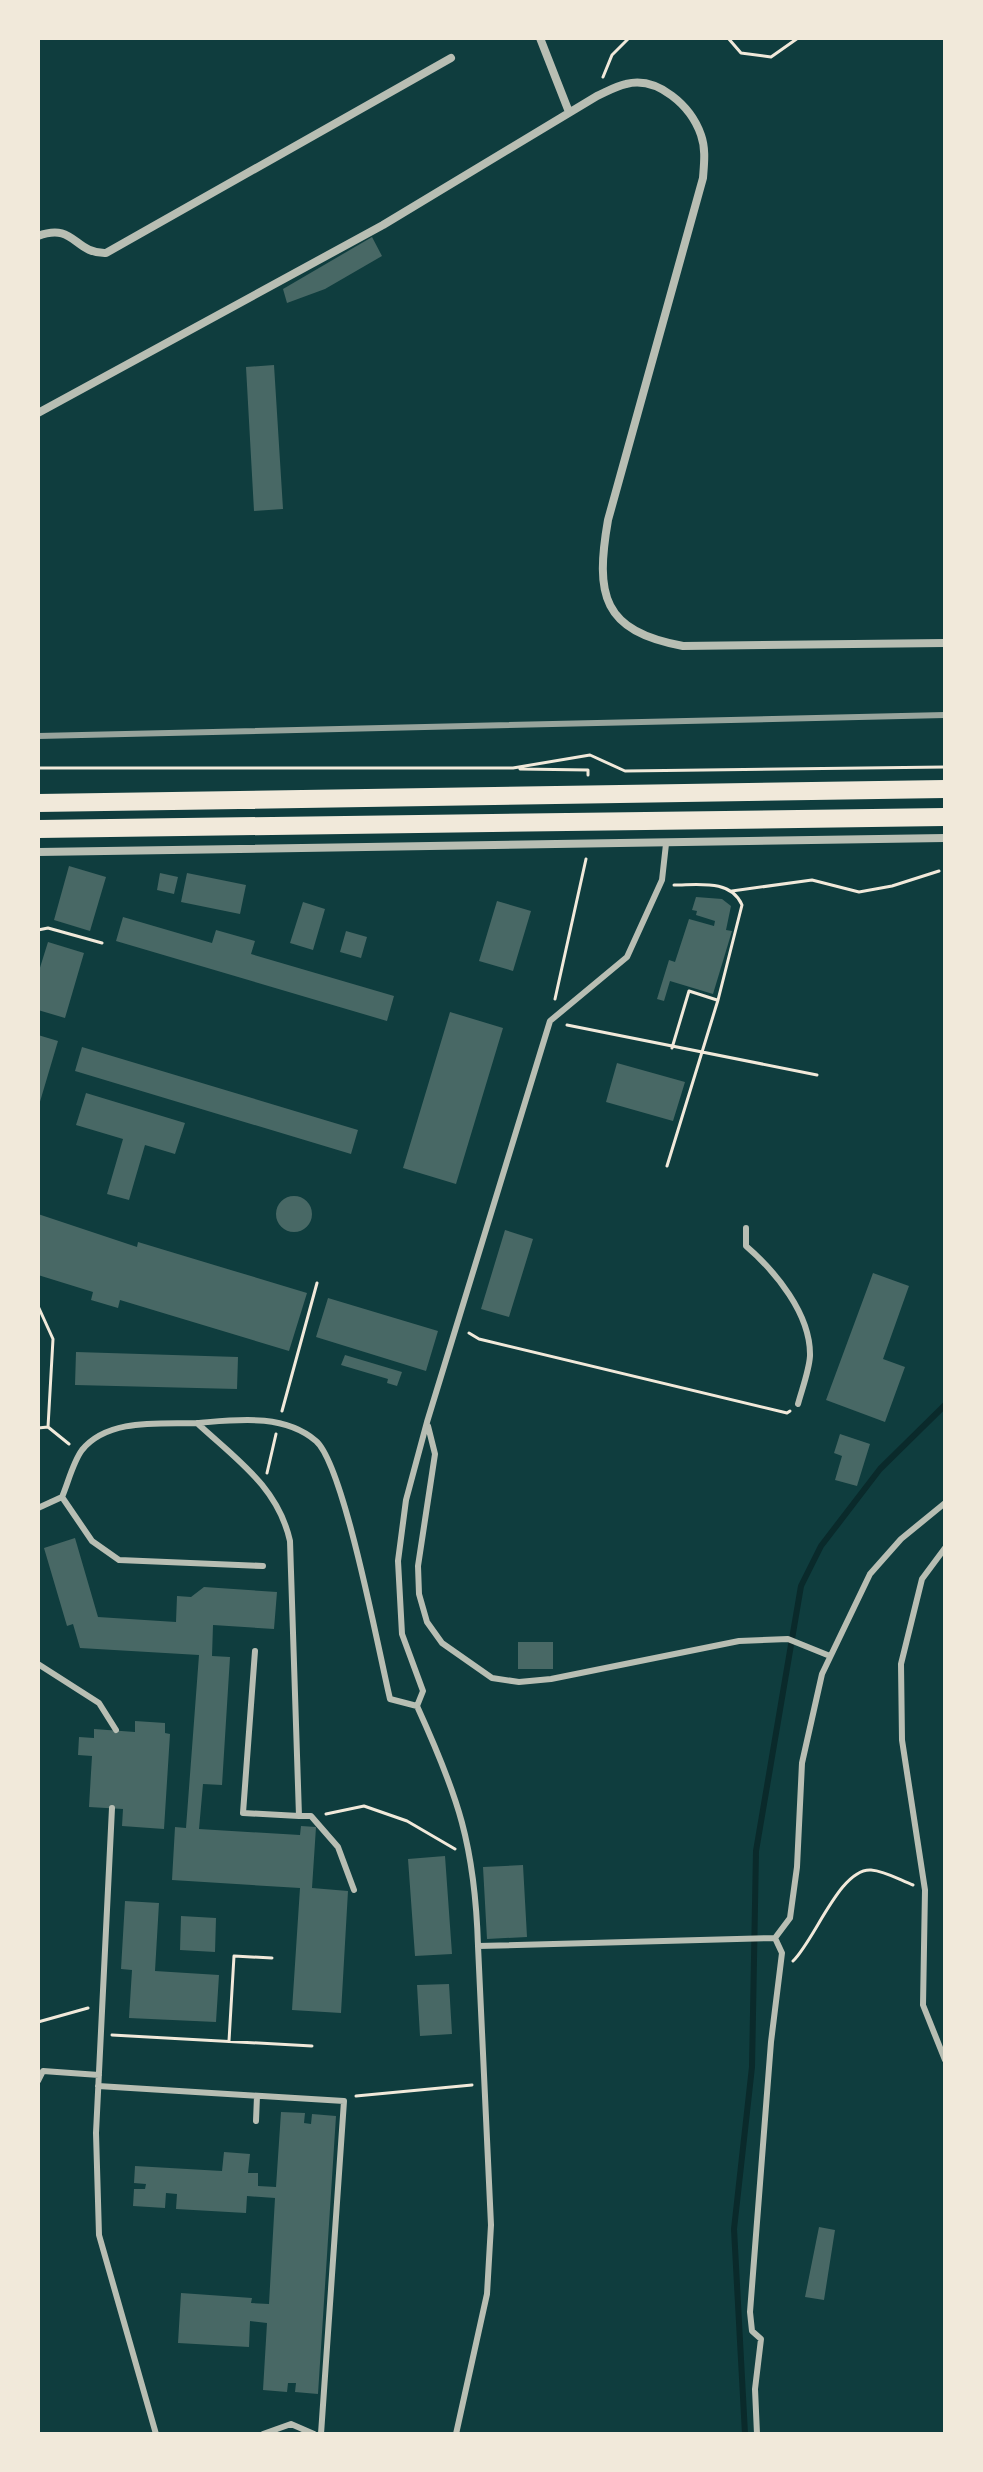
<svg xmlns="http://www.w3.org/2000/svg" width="983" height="2472" font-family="'Archivo Narrow',sans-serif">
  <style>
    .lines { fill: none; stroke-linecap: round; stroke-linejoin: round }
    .stream { stroke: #0a2a2b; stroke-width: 6 }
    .building { fill: #486865 }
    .path { stroke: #f1e9da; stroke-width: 3 }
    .service { stroke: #b8beb3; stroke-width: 6 }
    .minor { stroke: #b8beb3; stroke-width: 8 }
    .trunk { stroke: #f1e9da; stroke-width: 18 }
    .rail { stroke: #97a49c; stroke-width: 6 }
  </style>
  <rect width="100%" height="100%" fill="#0f3d3e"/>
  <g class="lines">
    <!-- stream -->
    <path class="stream" d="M745,2434l-11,-205 18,-162 4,-216 45,-265 20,-40 59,-77 65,-64"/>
  </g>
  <!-- building -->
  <path class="building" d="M372,237l10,19 -57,33 -38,14 -4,-14z
    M274,365l9,144 -29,2 -8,-144z
    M69,866l37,11 -16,54 -36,-11z
    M160,873l18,4 -4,17 -17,-4z
    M187,873l59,12 -6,29 -59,-12z
    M696,897l26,2 9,7 -5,24 6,1 -19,63 -43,-13 -6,20 -7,-2 12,-39 6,2 14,-43 25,7 1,-5 -19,-6 1,-4 -5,-1z
    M497,901l34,10 -18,60 -34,-10z
    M303,902l22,7 -12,41 -23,-7z
    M123,917l89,26 4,-13 39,11 -4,13 143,42 -7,25 -271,-80z
    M346,931l21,6 -6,21 -21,-6z
    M48,942l36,11 -19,65 -27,-8v-36z
    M450,1012l53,16 -47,156 -53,-16z
    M38,1035l20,6 -19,64h-1z
    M82,1047l276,83 -7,24 -276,-83z
    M617,1063l68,19 -12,39 -67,-19z
    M86,1093l99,30 -10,31 -30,-9 -16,55 -22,-6 16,-55 -47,-14z
    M276 1214a18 18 0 1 1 36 0a18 18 0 1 1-36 0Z
    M38,1214l99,33 1,-5 169,51 -18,58 -169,-51 -2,8 -27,-8 2,-8 -55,-17z
    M505,1230l28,9 -24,78 -28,-8z
    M873,1273l36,13 -26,73 22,8 -20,55 -59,-22z
    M328,1298l110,33 -12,40 -110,-34z
    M76,1352l162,5 -1,32 -162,-4z
    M345,1355l57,17 -5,14 -10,-3 1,-4 -47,-14z
    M840,1434l30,10 -13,42 -22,-6 7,-24 -8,-3z
    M75,1538l23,79 78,5 1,-26 14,1 13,-10 73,5 -3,37 -61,-4 -1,31 18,1 -8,128 -19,-1 -4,45 101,6 1,-9 15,1 -4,61 36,3 -7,122 -49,-3 8,-122 -128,-8 3,-53 11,1 13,-173 -119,-7 -7,-24 -6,2 -23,-78z
    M518,1642h35v27h-35z
    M135,1721l30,2v10l5,1 -6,95 -42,-3 1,-17 -34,-2 3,-51 -14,-1 1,-18 15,1v-9l41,3z
    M445,1856l7,98 -37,2 -7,-97z
    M523,1865l4,72 -40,2 -4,-72z
    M125,1901l34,2 -4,68 64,4 -3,47 -87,-4 3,-48 -11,-1z
    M181,1916l35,2 -1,34 -35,-2z
    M449,1984l3,50 -32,2 -3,-51z
    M281,2112l24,1 -1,10 7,1 1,-10 24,2 -18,278 -23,-2 1,-9h-8l-1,9 -24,-2 4,-67 -17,-2 -1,26 -71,-4 3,-50 71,5 -1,5 18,1 6,-106 -28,-2 -1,17 -70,-4 1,-15 -11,-1 -1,15 -32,-2 1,-17h11l1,-5 -12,-1 1,-17 87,5 2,-19 26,2 -2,19h10v13l18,1z
    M819,2227l16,3 -11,70 -19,-3z"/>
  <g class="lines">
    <!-- path -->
    <path class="path" d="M728,38l13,15 30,4 27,-19
      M603,77l9,-22 17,-17
      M38,768h475l77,-13 35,16 320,-4
      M520,769l68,1v5
      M732,891l80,-11 47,12 33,-6 47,-15
      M38,930l10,-2 54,15
      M555,999l31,-140
      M567,1025l250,50
      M672,1048l17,-57 28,9
      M667,1166l51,-166 24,-95c-11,-26 -44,-20 -68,-20
      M38,1306l15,33 -5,88 21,17
      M469,1333l10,6 308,74 3,-2
      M282,1411l35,-128
      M38,1428l10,-1
      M267,1473l9,-39
      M326,1814l38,-8 43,15 48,28
      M793,1961c22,-21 47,-93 78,-91 14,1 29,10 42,15
      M38,2022l50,-14
      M112,2035l200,11
      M229,2041l5,-85 38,2
      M356,2096l116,-11"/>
    <!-- service -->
    <path class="service" d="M666,844l-4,36 -35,77 -77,64 -123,401 -21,78 -8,61 4,73 21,57 -6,15c41,90 58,139 61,240l297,-8 15,-20 7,-51 5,-104 20,-89 48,-100 31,-35 44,-36
      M746,1228v18c29,25 65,68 64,110 -1,15 -8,33 -12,48
      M197,1423c39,-3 86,-10 119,18 28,24 63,212 74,258l27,7
      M428,1426l7,28 -17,112 1,28 8,28 15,21 50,35 27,4 32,-3 188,-38 49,-2 42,17
      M62,1497l30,44 27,19 144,6
      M38,1508l24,-11c6,-14 11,-35 20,-47 26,-32 78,-26 115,-27 39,36 81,64 93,118l9,275 -56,-3 12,-162
      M945,1548l-23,31 -21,85 1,76 23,150 -2,115 22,55
      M38,1664l61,39 17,27
      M112,1808l-16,325 3,102 57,199
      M299,1816h12l27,31 16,43
      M38,2081l5,-10 56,4
      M98,2086l246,15 -23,333
      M256,2121l1,-25
      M263,2434l28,-10 23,10
      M456,2434l31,-140 4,-69 -13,-279
      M757,2434l-2,-45 6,-50 -9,-8 -2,-19 21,-270 11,-89 -7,-15"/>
    <!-- minor -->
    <path class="minor" d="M540,38l29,74
      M38,236c37,-14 36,18 68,17l345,-195
      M38,413l345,-188 214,-129c9,-4 19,-10 29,-12 32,-8 65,22 75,51 5,14 3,29 2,43l-95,342c-13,75 -6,111 75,126l262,-3
      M38,852l907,-14"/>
    <!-- trunk -->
    <path class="trunk" d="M38,803l907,-14
      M38,829l907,-12"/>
    <!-- rail -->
    <path class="rail" d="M38,736l907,-21"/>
  </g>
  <!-- border -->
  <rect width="983" height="2472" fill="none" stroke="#f1e9da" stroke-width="80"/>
</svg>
